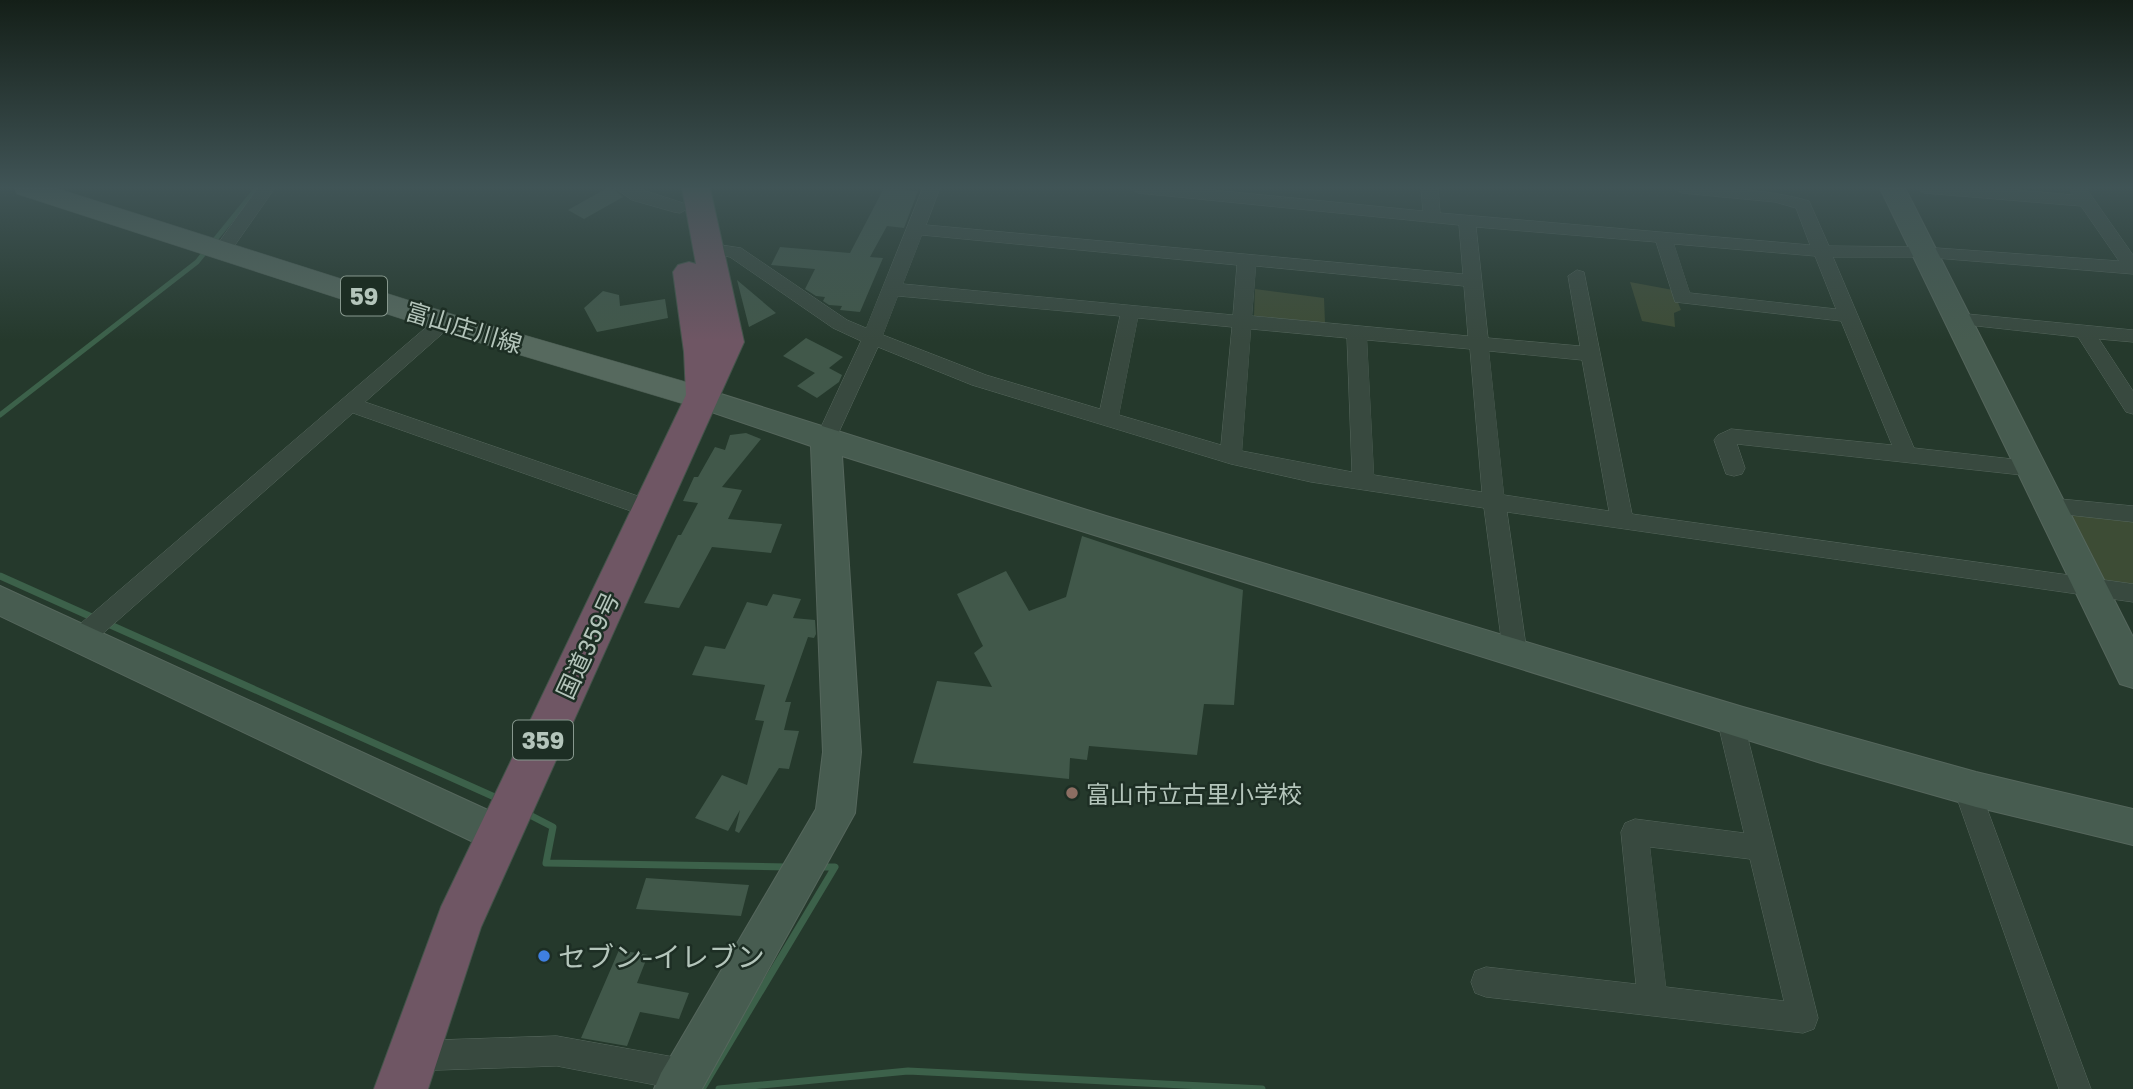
<svg xmlns="http://www.w3.org/2000/svg" width="2133" height="1089" font-family="'Golos Text','Noto Sans JP',sans-serif">
  <style>
    .green { fill: #3d4c35 }
    .lines { fill: none; stroke-linecap: round; stroke-linejoin: round }
    .stream-far1 { stroke: #3c614a; stroke-width: 5 }
    .stream { stroke: #3c614a; stroke-width: 7 }
    .building { fill: #41584a }
    .street-casing { stroke: #56675d; stroke-width: 1 }
    .secondary-casing { stroke: #56675d; stroke-width: 2 }
    .primary-casing { stroke: #44554b; stroke-width: 1 }
    .highway-casing { stroke: #43544a; stroke-width: 2 }
    .street { fill: #38493f; fill-rule: evenodd }
    .secondary { fill: #475c50; fill-rule: evenodd }
    .primary { fill: #56695e; fill-rule: evenodd }
    .highway { fill: #6f5664; fill-rule: evenodd }
    .education-dot { fill: #8d6e63; stroke: #1d2e24; stroke-width: 2.5 }
    .shop-dot { fill: #3f7fe0; stroke: #1d2e24; stroke-width: 2.5 }
    .labels { text-anchor: middle; dominant-baseline: central; stroke-width: 5; stroke-linejoin: round; paint-order: stroke }
    .shield { fill: #1d2e24; stroke: #87988e; stroke-width: 2 }
    .shield-label { font-size: 23px; font-weight: bold; fill: #b4c5bb }
    .street-label { font-size: 24px; fill: #b4c5bb; stroke: #1d2e24 }
    .poi-label { font-size: 24px; fill: #b4c5bb; stroke: #1d2e24; text-anchor: start }
    .near-poi-label { font-size: 28px; fill: #b4c5bb; stroke: #1d2e24; text-anchor: start }
  </style>
  <rect width="100%" height="100%" fill="#25392c"/>
  <!-- green -->
  <path class="green" d="M1630,282l43,8 8,20 -7,3 1,14 -33,-6z
    M1255,289l69,9 1,25 -71,-7z
    M2065,513l68,7v64l-36,-5z"/>
  <g class="lines">
    <!-- stream-far1 -->
    <path class="stream-far1" d="M0,415l197,-153 60,-74"/>
    <!-- stream -->
    <path class="stream" d="M0,576l96,43
      M106,623l393,176
      M524,812l29,15 -7,36 242,4
      M702,1089l133,-222h-15
      M719,1089l189,-18 354,18"/>
  </g>
  <!-- building -->
  <path class="building" d="M607,188h5l11,9 -39,22 -16,-9z
    M884,188l34,3 -14,37 -17,-2 -17,31 13,1 -23,54 -20,-2 2,-4 -13,-1 -6,-4 2,-4 -9,-1 -11,-7 10,-20 -44,-4 9,-18 70,6z
    M737,280l39,33 -27,14z
    M603,291l16,4 1,11 45,-7 3,19 -71,14 -13,-24z
    M806,338l37,19 -14,11 13,7 -3,7 -22,16 -20,-12 18,-13 -32,-17z
    M746,433l15,6 -39,48 20,3 -14,29 54,5 -11,29 -59,-6 -33,61 -35,-5 34,-68h3l17,-32 -15,-2 11,-24h4l17,-30 10,3 5,-15z
    M1082,536l161,54 -9,115 -30,-1 -7,51 -108,-9 -2,14 -17,-2 -1,21 -156,-16 24,-82 55,6 -18,-34 9,-7 -26,-52 49,-23 23,40 37,-14z
    M773,594l28,5 -8,19 22,2 1,14 -2,4 -6,-1 -23,65h6l-7,28 15,1 -10,38 -10,-1 -40,65 -4,-2 5,-21 -12,21 -33,-13 27,-43 25,10 17,-64 -9,-1 10,-35 -73,-10 13,-29 20,3 22,-47 20,4z
    M646,878l103,7 -8,31 -105,-7z
    M619,950l29,5 -11,28 52,10 -10,26 -39,-7 -13,34 -46,-8z"/>
  <g class="lines">
    <!-- street casing -->
    <g class="street-casing">
      <path id="street" d="M258,188h17l-47,67h-12l-3,-4z
        M615,188h22l49,16 3,4 -9,5 -6,-1 -42,-12z
        M923,188h17l-14,37 537,49 -4,-49 -321,-32 -8,-5h63l230,23 -2,-23h17l2,25 370,32 -14,-37 -21,-6 -93,-9 -8,-5c46,0 90,0 135,13l20,45 94,1 196,14 -38,-55 -157,-13 -8,-5h77l80,7 -3,-4 2,-3h14l47,67v19l-210,-17h-90l81,191 125,14 3,6 -3,6 -8,2 -294,-32 8,24 -3,6 -8,2 -8,-2 -12,-34 4,-5 13,-6 161,16 -51,-124 -166,-19 -19,-60 -180,-15 12,111 92,8 -12,-70 9,-6 7,2 48,242 501,70v18l-626,-90 20,141 -3,7 -9,3 -9,-3 -3,-7 -19,-145 -173,-26 -80,-18 -259,-79 -94,-38 -45,98 -7,2 -7,-2 -4,-5 46,-99 -28,-13 -103,-71 -28,-5 -3,-4 9,-5 33,5 106,72 19,8zM922,235l315,30 -4,50 -330,-31zM1674,244l141,12 21,53 -146,-16zM1256,266l208,20 4,50 -216,-20zM898,296l222,20 -20,93 -114,-34 -103,-40zM1138,318l94,9 -11,118 -102,-30zM1251,329l96,9 5,134 -110,-21zM1367,340l103,9 12,143 -108,-17zM1489,351l93,9 27,151 -105,-16z
        M1957,313l176,17v12l-34,-3 34,52v23l-7,-2 -48,-75 -128,-14 -3,-4 3,-4z
        M444,316l7,2 3,4 -3,4 -86,76 293,101 3,6 -3,6 -8,2 -8,-2 -289,-102 -262,231 -9,3 -9,-3 -3,-7 3,-7 364,-312z
        M2050,498l83,8v16l-91,-10 -3,-6 3,-6z
        M1730,708l9,3 4,8 75,299 -4,11 -11,4 -317,-36 -11,-4 -4,-11 4,-11 11,-4 150,17 -15,-152 4,-9 10,-4 109,14 -27,-114 4,-8zM1650,847l100,12 34,142 -118,-14z
        M1966,775l9,4 4,8 112,302h-32l-106,-302 4,-8z
        M557,1036l128,23 11,5 5,11 -5,11 -20,3 -119,-23 -147,5 -11,-4 -4,-11 4,-11 11,-4z"/>
    </g>
    <!-- secondary casing -->
    <g class="secondary-casing">
      <path id="secondary" d="M1880,188h25l228,449v51l-13,-4z
        M702,388l404,128 637,191 233,65 157,37v36l-157,-38 -155,-44 -979,-307 19,296 -6,61 -153,276h-48l7,-16 155,-264 7,-57 -12,-306 -120,-41 -4,-7 4,-7z
        M0,586l514,236 6,13 -6,13 -14,5 -14,-5 -486,-232z"/>
    </g>
    <!-- primary casing -->
    <g class="primary-casing">
      <path id="primary" d="M14,188h42l399,127 259,75 4,8 -4,8 -12,3 -12,-3 -257,-77 -416,-135z"/>
    </g>
    <!-- highway casing -->
    <g class="highway-casing">
      <path id="highway" d="M682,188h28l34,154 -263,585 -53,162h-54l67,-182 245,-512 -2,-43 -11,-80 5,-7 11,-3 7,2z"/>
    </g>
    <!-- street -->
    <use href="#street" class="street"/>
    <!-- secondary -->
    <use href="#secondary" class="secondary"/>
    <!-- primary -->
    <use href="#primary" class="primary"/>
    <!-- highway -->
    <use href="#highway" class="highway"/>
  </g>
  <!-- sky -->
  <linearGradient id="sky" x2="0" y2="1"><stop stop-color="#141f18"/><stop offset="0.55" stop-color="#405456"/><stop offset="1" stop-color="#405456" stop-opacity="0"/></linearGradient>
  <rect width="2133" height="341" fill="url(#sky)"/>
  <!-- markers -->
  <circle class="education-dot" cx="1072" cy="793" r="7"/>
  <circle class="shop-dot" cx="544" cy="956" r="7"/>
  <g class="labels">
    <!-- shield labels -->
    <g class="shield">
      <rect x="341" y="276.5" width="46" height="39" rx="5"/>
      <rect x="513" y="720.5" width="60" height="39" rx="5"/>
    </g>
    <g class="shield-label">
      <text x="364" y="296">59</text>
      <text x="543" y="740">359</text>
    </g>
    <!-- street labels -->
    <g class="street-label">
      <text transform="translate(464 327) rotate(17)">富山庄川線</text>
      <text transform="translate(587 645) rotate(-65)">国道359号</text>
    </g>
    <!-- poi labels -->
    <g class="poi-label">
      <text x="1086" y="793">富山市立古里小学校</text>
    </g>
    <!-- near-poi labels -->
    <g class="near-poi-label">
      <text x="558" y="956">セブン-イレブン</text>
    </g>
  </g>
</svg>
